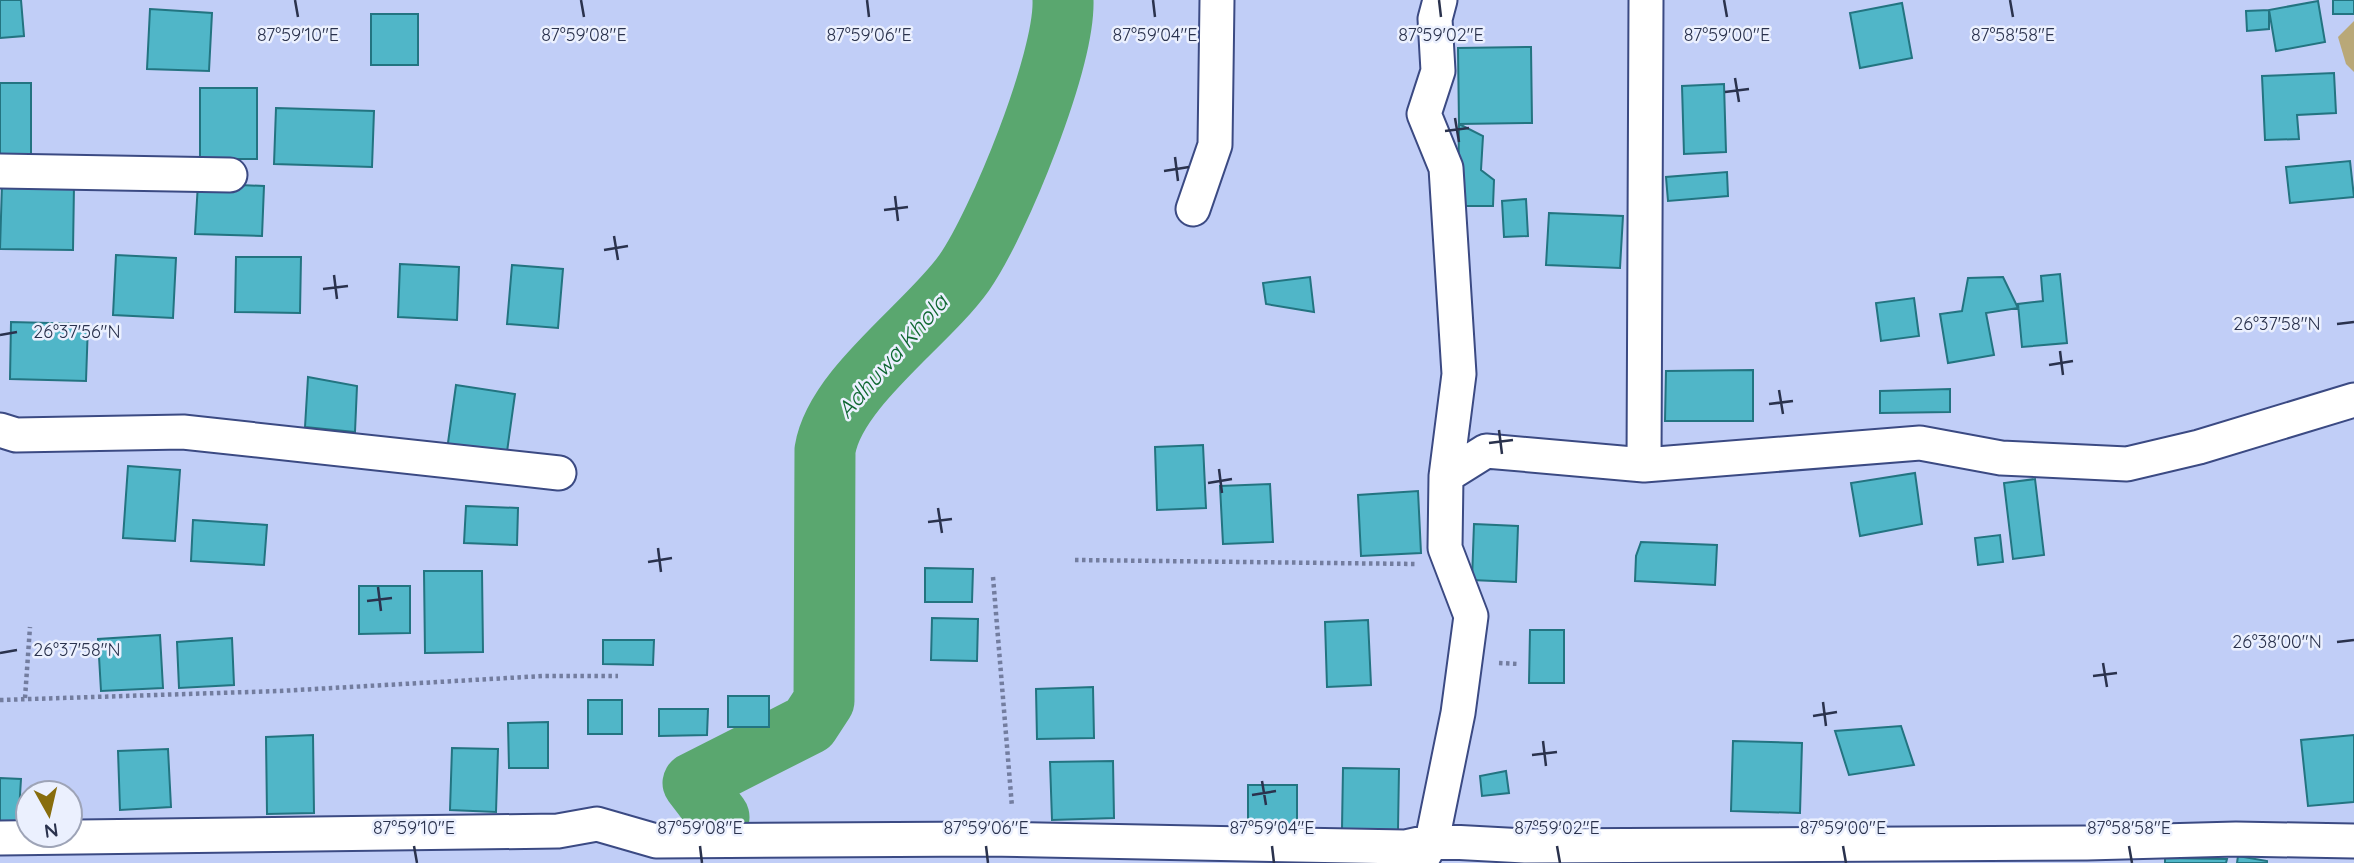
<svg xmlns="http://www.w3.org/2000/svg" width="2354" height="863" font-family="Quicksand,sans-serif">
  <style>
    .green { fill: #b9a878 }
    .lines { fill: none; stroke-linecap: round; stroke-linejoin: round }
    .river { stroke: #5aa76f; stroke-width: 61 }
    .building { fill: #50b6c8; stroke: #237481; stroke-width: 2 }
    .street-casing { stroke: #3b4a83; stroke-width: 37 }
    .path { stroke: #737d9f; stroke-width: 4.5; stroke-dasharray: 3.5 3.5; stroke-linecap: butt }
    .street { stroke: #fff; stroke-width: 33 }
    .ticks { fill: none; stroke: #2a324d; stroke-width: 2.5 }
    .labels { text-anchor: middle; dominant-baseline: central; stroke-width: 5; stroke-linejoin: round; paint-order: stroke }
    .water-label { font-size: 23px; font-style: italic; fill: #0f6732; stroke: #ebf0fe }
    .ticks-label { font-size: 18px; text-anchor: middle; fill: #2a324d; stroke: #ebf0fe; stroke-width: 5; stroke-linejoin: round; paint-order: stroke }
  </style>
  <rect width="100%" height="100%" fill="#c1cef7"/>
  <!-- green -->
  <path class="green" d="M2354,21v51l-8,-8 -8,-27z"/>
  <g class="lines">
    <!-- river -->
    <path class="river" d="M719,817l-26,-34 116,-59 15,-23 1,-251c10,-62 102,-125 139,-177 35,-50 101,-213 99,-273"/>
  </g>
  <!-- building -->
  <path class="building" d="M0,0h21l3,36 -24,2z
    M2333,0h21v14h-21z
    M2318,1l7,41 -49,9 -7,-41z
    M1902,3l10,55 -52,10 -10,-55z
    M150,9l62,4 -3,58 -62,-2z
    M2269,10v19l-22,2 -1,-20z
    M371,14h47v51h-47z
    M1531,47l1,76 -73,1 -1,-76z
    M2334,73l2,40 -39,2 2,24 -34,1 -3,-64z
    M0,83h31v72h-31z
    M1724,84l2,68 -42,2 -2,-68z
    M200,88h57v71h-57z
    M276,108l98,3 -2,56 -98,-3z
    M1459,124l24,12 -2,34 13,10 -1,26h-35z
    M2350,161l4,36 -64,6 -4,-36z
    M1727,172l1,24 -60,5 -2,-24z
    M198,183l66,3 -2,50 -67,-2z
    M2,184l72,1 -1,65 -73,-1z
    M1526,199l2,37 -24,1 -2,-36z
    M1549,213l74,3 -3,52 -74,-3z
    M116,255l60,3 -3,60 -60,-3z
    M236,257h65l-1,56 -65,-1z
    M400,264l59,3 -2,53 -59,-3z
    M512,265l51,4 -5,59 -51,-4z
    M2060,274l7,69 -45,4 -4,-43 25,-3 -2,-25z
    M1310,277l4,35 -48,-8 -3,-21z
    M2003,277l15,31 -32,5 8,42 -46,8 -8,-49 22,-3 6,-33z
    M1914,298l5,38 -38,5 -5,-38z
    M11,322l77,2 -2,57 -76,-2z
    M1753,370v51h-88l1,-50z
    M308,377l49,9 -2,46 -50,-5z
    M456,385l59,9 -9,65 -59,-9z
    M1950,389v23l-70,1v-22z
    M1203,445l3,63 -49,2 -2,-63z
    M128,466l52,4 -5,71 -52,-3z
    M1915,473l7,51 -62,12 -9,-53z
    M2035,479l9,76 -31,4 -9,-76z
    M1270,484l3,58 -50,2 -3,-58z
    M1418,491l3,62 -60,3 -3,-61z
    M466,506l52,2 -1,37 -53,-2z
    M193,520l74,5 -3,40 -73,-4z
    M1474,524l44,2 -2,56 -44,-2z
    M2000,535l3,27 -25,3 -3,-27z
    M1641,542l76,3 -2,40 -80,-4 1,-25z
    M925,568l48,1 -1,33h-47z
    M424,571h58l1,81 -58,1z
    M359,586h51v47l-51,1z
    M932,618l46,1 -1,42 -46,-1z
    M1368,620l3,65 -44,2 -2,-65z
    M1530,630h34v53h-35z
    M160,635l3,53 -62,3 -3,-52z
    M232,638l2,47 -55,3 -2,-46z
    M603,640h51l-1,25 -50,-1z
    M1093,687l1,51 -57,1 -1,-50z
    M728,696h41v31h-41z
    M588,700h34v34h-34z
    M659,709h49l-1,26 -48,1z
    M548,722v46h-39l-1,-45z
    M1901,726l13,39 -65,10 -14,-44z
    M313,735l1,78 -47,1 -1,-77z
    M2354,735v67l-46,4 -7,-66z
    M1733,741l69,2 -2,70 -69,-2z
    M452,748l46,1 -2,63 -46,-2z
    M168,749l3,58 -51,3 -2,-59z
    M1113,761l1,57 -62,2 -2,-58z
    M1343,768l56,1 -1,61 -56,-1z
    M1506,771l3,22 -27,3 -2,-20z
    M0,778l21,1 -3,48 -18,-1z
    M1248,785h49v44h-49z
    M2238,856l29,5v2h-30z
    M2165,858l62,1 -1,4h-61z"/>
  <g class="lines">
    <!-- street casing -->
    <g class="street-casing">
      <path id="street" d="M1440,0l-5,19 3,52 -14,43 22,54 13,206 -13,102
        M0,171l230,4
        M1193,209l22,-64 2,-145
        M0,430l16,5 167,-3 376,41
        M1644,465l2,-465
        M0,838l558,-7 39,-7 59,17 330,-2 419,8 27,-6 93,5 562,-3 149,-4 118,2
        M1422,859l10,-18 26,-128 13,-97 -26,-68 1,-72 40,-25 158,14 276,-22 81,15 126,6 72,-17 155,-47"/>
    </g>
    <!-- path -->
    <path class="path" d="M1075,560l340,4
      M993,577l19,230
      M1499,663l20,1
      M25,698l5,-71
      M0,700l280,-9 263,-15h75"/>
    <!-- street -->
    <use href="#street" class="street"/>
  </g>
  <!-- ticks -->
  <path class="ticks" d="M295,0l3,17M581,0l3,17M867,0l2,17M1153,0l2,17M1439,0l2,17M1724,0l3,17M2010,0l3,17M1735,78l4,24M1725,92l24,-3M1455,118l4,24M1445,131l24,-3M1175,157l3,24M1164,171l25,-4M895,196l3,25M884,210l24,-3M614,236l4,24M604,250l24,-4M334,275l3,24M323,289l25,-3M2337,324l17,-2M0,335l17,-3M2060,351l3,24M2049,365l24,-4M1779,390l4,24M1769,404l24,-3M1499,430l3,24M1489,443l24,-3M1219,469l3,24M1208,483l24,-4M938,508l4,25M928,522l24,-3M658,548l3,24M648,562l24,-4M378,587l3,24M367,601l25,-3M2337,642l17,-2M0,653l17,-3M2103,663l4,24M2093,676l24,-3M1823,702l3,24M1813,716l24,-4M1543,741l3,25M1532,755l25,-3M1262,781l4,24M1252,795l24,-4M414,846l3,17M700,846l2,17M986,846l2,17M1272,846l2,17M1557,846l3,17M1843,846l3,17M2129,846l3,17"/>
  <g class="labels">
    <!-- water labels -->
    <g class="water-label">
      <text transform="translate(892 356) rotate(-49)">Adhuwa Khola</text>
    </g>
  </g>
  <g class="ticks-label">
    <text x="298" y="41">87°59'10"E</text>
    <text x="584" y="41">87°59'08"E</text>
    <text x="869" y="41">87°59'06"E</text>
    <text x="1155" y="41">87°59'04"E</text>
    <text x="1441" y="41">87°59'02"E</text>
    <text x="1727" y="41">87°59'00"E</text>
    <text x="2013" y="41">87°58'58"E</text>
    <text x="2277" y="330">26°37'58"N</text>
    <text x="77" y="338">26°37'56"N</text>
    <text x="2277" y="648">26°38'00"N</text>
    <text x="77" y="656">26°37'58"N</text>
    <text x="414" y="834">87°59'10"E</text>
    <text x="700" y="834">87°59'08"E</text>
    <text x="986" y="834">87°59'06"E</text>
    <text x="1272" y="834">87°59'04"E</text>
    <text x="1557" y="834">87°59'02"E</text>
    <text x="1843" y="834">87°59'00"E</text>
    <text x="2129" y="834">87°58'58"E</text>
  </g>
  <!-- north arrow -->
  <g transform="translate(49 814) rotate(172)"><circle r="33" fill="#ebf0fe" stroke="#9ea4b7" stroke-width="2"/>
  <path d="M0-5L12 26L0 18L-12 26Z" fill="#886d0d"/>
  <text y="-10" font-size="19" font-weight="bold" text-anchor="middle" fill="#2a324d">N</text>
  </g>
</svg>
